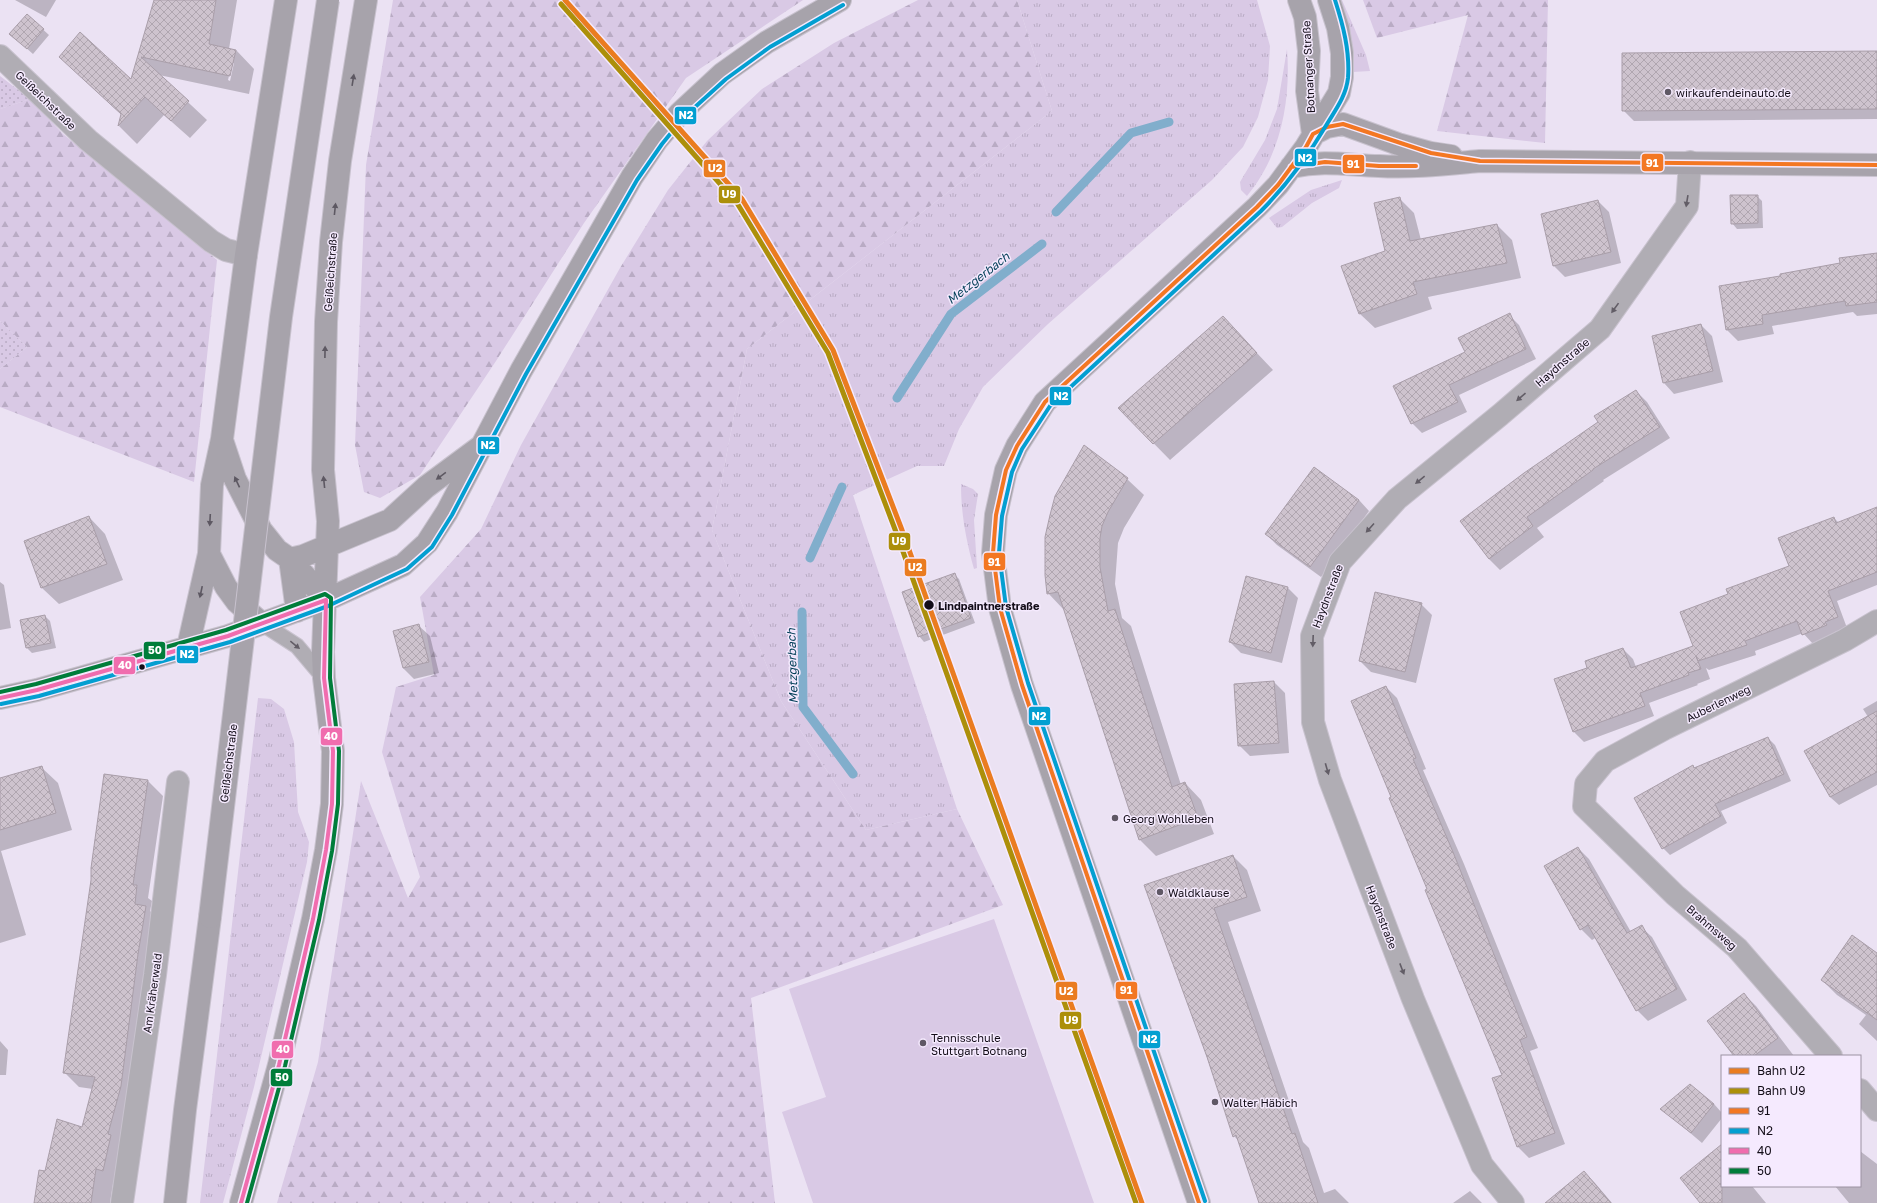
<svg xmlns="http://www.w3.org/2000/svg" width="1877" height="1203" font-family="'Golos Text',sans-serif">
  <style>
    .grass { fill: url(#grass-tufts) }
    .forest { fill: url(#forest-firs) }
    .park { fill: #d9c9e5 }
    .garden { fill: url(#garden-dots) }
    .shadow { fill: #0003; fill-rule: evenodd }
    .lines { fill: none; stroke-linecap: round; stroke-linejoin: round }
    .stream { stroke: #81aecc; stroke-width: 9 }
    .building { fill: url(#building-cross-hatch); stroke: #a99ea9 }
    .lane-casing { stroke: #c8c2ce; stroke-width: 17 }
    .street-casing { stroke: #c8c2ce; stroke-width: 24 }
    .secondary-casing { stroke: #c8c2ce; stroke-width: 24 }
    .lane { stroke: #b0adb4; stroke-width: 15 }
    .street { stroke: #b0adb4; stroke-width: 22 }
    .secondary { stroke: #a7a3ab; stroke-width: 22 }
    .secondary-bridge-casing { stroke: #c8c2ce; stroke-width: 24; stroke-linecap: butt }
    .secondary-bridge { stroke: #a7a3ab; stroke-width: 22 }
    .bus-1-casing { stroke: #f5eafe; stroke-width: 7 }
    .bus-2-casing { stroke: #f5eafe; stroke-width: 7 }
    .bus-3-casing { stroke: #f5eafe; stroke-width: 7 }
    .bus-4-casing { stroke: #f5eafe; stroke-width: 7 }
    .bus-1 { stroke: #f37723; stroke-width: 4 }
    .bus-2 { stroke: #039fd1; stroke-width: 4 }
    .bus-3 { stroke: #f06dae; stroke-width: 4 }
    .bus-4 { stroke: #007d3a; stroke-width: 4 }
    .rail-1-casing { stroke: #f5eafe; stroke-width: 8 }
    .rail-2-casing { stroke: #f5eafe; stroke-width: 8 }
    .rail-1 { stroke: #ea7c20; stroke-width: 5 }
    .rail-2 { stroke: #ac8f0a; stroke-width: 5 }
    .oneway { fill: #5d5862 }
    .oneway2 { fill: #625d66 }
    .poi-dot { fill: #5f5865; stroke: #f5eafe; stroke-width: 1.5 }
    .stop-dot { fill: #130d18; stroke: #f5eafe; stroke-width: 1.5 }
    .labels { text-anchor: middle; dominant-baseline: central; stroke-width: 3; stroke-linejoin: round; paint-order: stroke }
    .street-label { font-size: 11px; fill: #130d18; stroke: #f5eafe }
    .poi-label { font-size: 11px; fill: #130d18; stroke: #f5eafe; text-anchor: start }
    .stop-label { font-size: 11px; font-weight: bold; fill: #130d18; stroke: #f5eafe; text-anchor: start }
    .water-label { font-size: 12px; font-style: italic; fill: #023e57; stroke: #f5eafe }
    .line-badge { stroke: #f5eafe; stroke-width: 1.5 }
    .badge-label { font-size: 11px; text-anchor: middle; font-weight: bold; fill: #fff }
  </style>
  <defs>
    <pattern id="grass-tufts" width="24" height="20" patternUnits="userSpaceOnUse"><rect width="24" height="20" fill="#d9c9e5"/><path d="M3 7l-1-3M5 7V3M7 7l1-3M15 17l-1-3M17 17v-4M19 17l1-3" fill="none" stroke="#b9abc4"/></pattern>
    <pattern id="forest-firs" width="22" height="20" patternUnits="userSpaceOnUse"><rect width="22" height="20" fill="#d9c9e5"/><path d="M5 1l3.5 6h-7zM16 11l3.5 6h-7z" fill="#b9abc4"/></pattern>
    <pattern id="garden-dots" width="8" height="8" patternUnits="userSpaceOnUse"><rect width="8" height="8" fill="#d9c9e5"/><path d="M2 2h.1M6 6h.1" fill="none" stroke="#b9abc4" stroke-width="1.8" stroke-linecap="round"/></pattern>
    <pattern id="building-cross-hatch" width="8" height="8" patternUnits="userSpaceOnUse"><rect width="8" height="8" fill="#cec3ce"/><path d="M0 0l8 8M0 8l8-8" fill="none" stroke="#b0a6b0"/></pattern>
  </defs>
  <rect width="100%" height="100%" fill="#ebe2f3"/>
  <!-- grass -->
  <path class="grass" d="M1017,0h240l13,46 -2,34 -10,37 -15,30 -31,33 -164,144 -65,63 -24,42 -15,37h-27l-64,29 104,314 -91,21 -85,-129 -69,-171 35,-181 305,-238z
    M1336,0h6l24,55 4,16 -17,1 -2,-16z
    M1287,49c4,52 -6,106 -40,147l-6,-6 -1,-8 25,-42 12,-31z
    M1342,180l-3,8 -27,15 -30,24 -5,1 -8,-10 42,-28z
    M961,484l12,5 5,5 -4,26 3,48 -3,1c-8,-29 -13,-55 -13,-85z
    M258,698l13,1 13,10 10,33 4,70 11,30 -2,20 -53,225 -31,116h-23z"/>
  <!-- forest -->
  <path class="forest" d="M393,0h410l-117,78 -102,145 -88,138 -76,114 -40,23 -16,-6 -9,-47 11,-280z
    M918,0h99l35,111 -305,238 -35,181 69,171 85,129 91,-21 46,96 -252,93 24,205h-498l41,-141 43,-281 47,117 12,-21 -38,-125 14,-65 38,-12 -14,-78 61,-68 40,-84 99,-177 48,-78 39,-49 55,-52 72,-46z
    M1363,0h185l-3,143 -108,-12 31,-116 -91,23z
    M30,99l33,35 154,126 -23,222 -194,-75v-38l27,-22 -27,-26v-212z"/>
  <!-- park -->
  <path class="park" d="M994,919l100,284h-281l-31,-91 44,-15 -37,-108z"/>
  <!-- garden -->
  <path class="garden" d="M0,76l30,23 -30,10z
    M0,321l27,26 -27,22z"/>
  <!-- shadow -->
  <path class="shadow" d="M15,0h41l-10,17z
    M155,0h82l-8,49 7,1 18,19 -5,25 -90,-19 48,45 -17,18 -26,-23 -27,29 -18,-18 3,-11 -62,-58 72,24zM232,63h2l-4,18 -2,-1z
    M27,15l22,20 -16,19 -17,-15z
    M1877,52v67l-243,2 -11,-11z
    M1757,196l5,5 1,27 -26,1 -5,-6z
    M1399,198l15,15 7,27 76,-15 15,15 9,38 -93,19 4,12 -57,19 -15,-14 26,-63z
    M1598,201l11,11 12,51 -56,14 -11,-11z
    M1877,254v60l-20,2 -4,-4 -81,14 2,8 -36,7 -11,-11 -7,-43 61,-10 60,-13z
    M1509,315l10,10 17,34 -77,36 8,17 -45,21 -10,-10 54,-70z
    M1701,325l11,11 11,46 -49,12 -10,-11z
    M1239,334l34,36 -103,90 -51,-52z
    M1636,391l11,11 23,36 -67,42 1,1 -67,47 7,9 -44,33 -11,-11 -28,-37 138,-100z
    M1084,447l43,32 17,16 -20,33 -6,15 -3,41 7,34 9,8 50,159 4,-2 16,17 13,34 -58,22 -17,-17 -75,-229 -16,-17z
    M1359,500l10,11 -48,66 -44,-32 -11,-11z
    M1877,508v77l-40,16 10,27 -12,4 1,3 -23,9 -10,-11 -48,18 1,4 -47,15 -3,-2 4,11 -13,5 1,1 -49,18 5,13 -70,26 -10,-10 15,-63 34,-20 10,10 3,8 58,-20 36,-52 60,-28 44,-49 5,5z
    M89,517l16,17 18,46 -64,24 -17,-16 -17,-47z
    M954,574l5,5 16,44 -51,19 -5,-6z
    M0,582l4,3 7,43 -11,2z
    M1288,588l10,10 -16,65 -41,-10 -11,-11z
    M1421,604l11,11 -16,68 -45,-11 -11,-11z
    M45,616l5,5 6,27 -24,5 -5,-5z
    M419,626l11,10 9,37 -25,6 -11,-11z
    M1274,682l11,11 4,60 -39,3 -11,-11z
    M1386,687l11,11 29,71 -3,1 41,94 74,184 -8,3 35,93 -36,14 -11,-11 -25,-68 10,-4 -110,-278z
    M1877,701v84l-38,20 -9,-8 38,-80 -5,-8z
    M1768,738l7,7 16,36 -70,30 6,12 -57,32 -7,-7 30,-82 2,2z
    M41,767l17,16 14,47 -71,21 25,84 -26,8v-164z
    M148,781l15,15 -15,102 4,3 -2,10 11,10 -43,264 -5,-1 -3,19h-75l11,-31 37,-44 10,-39 -14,-2 -15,-15z
    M1578,848l11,11 42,73 10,-5 11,10 35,63 -39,21 -11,-11 -40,-73 -5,3 -11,-11z
    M1233,856l14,14 14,41 -33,11 75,220 6,6 15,45 11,-4 14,14h-81l-28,-61 -6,-6 -44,-128 -45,-123z
    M1877,954v87l-18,-17 7,-9 -29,-20 -15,-15z
    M1744,994l12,12 38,50h-59z
    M0,1041l8,9 -2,25h-6z
    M1714,1104l8,9v5l-20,25 -40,-34z
    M1722,1151v35h30l14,17h-64z
    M1860,1151l17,13v39h-28l-14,-17h25z
    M1584,1172l11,11 17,20h-49z
    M1470,1191l12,12h-29z"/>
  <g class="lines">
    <!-- stream -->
    <path class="stream" d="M1056,212l75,-79 38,-11
      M897,398l54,-84 91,-70
      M810,558l32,-71
      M802,612l1,95 50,67"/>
  </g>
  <!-- building -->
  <path class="building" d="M154,0h62l-7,44 27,6 -6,26 -89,-19 48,44 -18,20 -26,-24 -27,29 3,-12 -62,-57 21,-25 51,47z
    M27,14l17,15 -17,20 -18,-15z
    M1877,51v58l-255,2v-58z
    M1730,195h28v28l-27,1z
    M1400,197l10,44 87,-17 10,39 -94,19 4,12 -58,20 -18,-48 44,-15 -11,-48z
    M1598,200l13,52 -58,14 -12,-52z
    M1877,253v49l-31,4 -1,-5 -83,14 1,9 -37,6 -7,-44 61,-10v-2l60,-11 -1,-5z
    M1510,313l16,36 -77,36 9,17 -47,22 -18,-38 72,-34 -7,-14z
    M1223,316l34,37 -104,91 -35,-36z
    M1701,324l12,47 -50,12 -11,-47z
    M1636,390l24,37 -67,42v1l-66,47 6,9 -44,33 -29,-38 64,-48 74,-51 -4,-6z
    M1084,445l44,33 -20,34 -6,14 -2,12v29l8,44 7,-2 57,178 13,-5 13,36 -59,22 -81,-248 -11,2 -2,-19v-38l5,-22 5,-19z
    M1314,467l45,33 -49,67 -45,-33z
    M1877,507v65l-49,19 10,26 -13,5 2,3 -25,10 -5,-14 -52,20 2,4 -49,16 -2,-5 5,13 -13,4 1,2 -49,18 5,13 -72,26 -19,-53 33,-11 -2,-7 38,-13 8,20 62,-22 -13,-34 48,-18 -2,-5 63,-23 -11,-28 56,-21 2,6z
    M89,516l18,48 -66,24 -17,-47z
    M955,573l16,45 -53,19 -16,-45z
    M1246,576l42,11 -17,66 -42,-11z
    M1375,592l47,11 -17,69 -46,-11z
    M45,615l6,28 -25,5 -6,-28z
    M419,624l10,38 -26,6 -10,-37z
    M1274,681l5,62 -41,3 -4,-62z
    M1386,686l30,72 -3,1 40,93 74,185 -7,3 35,93 -38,14 -25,-69 10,-3 -77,-185 2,-1 -38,-91 2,-1 -40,-96z
    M1877,711v61l-47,25 -26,-46z
    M1768,737l16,37 -69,30 6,12 -59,33 -28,-51 59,-33 1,3z
    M42,766l14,47 -56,17v-52z
    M104,774l44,6 -15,105h4l-2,19 11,2 -8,48 -17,132 -13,48 3,1 -8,36 -7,-2 -5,34h-57l5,-33 6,1 12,-52 25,8 13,-50 -32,-4 28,-193v-12z
    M1578,847l49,86 15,-8 35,64 -41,22 -48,-86 -8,5 -36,-64z
    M1233,855l14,42 -33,11 78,226 3,-1 23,70h-59l-23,-68 -3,2 -26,-80 -63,-172z
    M1852,935l25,18v67l-56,-40z
    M1744,993l34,45 -24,18h-20l-27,-35z
    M1690,1084l24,20 -23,29 -31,-24z
    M1722,1144v59h-22l-20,-25z
    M1584,1171l27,32h-66z"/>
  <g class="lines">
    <!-- lane casing -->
    <g class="lane-casing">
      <path id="lane" d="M263,624l34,22 27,32"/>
    </g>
    <!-- street casing -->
    <g class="street-casing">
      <path id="street" d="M0,56l88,84 123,101 15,9 20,5
        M1831,1056l-94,-108 -62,-53 -91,-89 2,-22 19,-23 59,-32 181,-89 32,-19
        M1860,1090l17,20
        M122,1203l33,-228 23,-193
        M1513,1203l-31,-38 -69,-166 -83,-219 -17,-58 -1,-86 28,-74 57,-63 103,-84 100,-86 87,-123 3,-44"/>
    </g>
    <!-- secondary casing -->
    <g class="secondary-casing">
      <path id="secondary" d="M1299,0l6,17 4,34 -2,40 6,43
        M1313,134l14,-7 16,-3 55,20 33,9 20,3
        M1291,167c34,-7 55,-2 88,-1 34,2 68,-2 101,-5l397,4
        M222,440l13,39 26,51 16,20 13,9 36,41
        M209,554l17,33 11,15 22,19
        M290,559l13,-3 87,-36 36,-33 54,-40
        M290,559l7,52
        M188,647l21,-93 3,-69 10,-46 24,-184 40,-255
        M0,698l37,-8 191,-54 98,-36 77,-35 24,-22 20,-31 74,-141 111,-194 25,-37 23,-27 42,-39 45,-32 73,-42
        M175,1203l10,-93 25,-193
        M241,1203l38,-138 34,-146 13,-69 6,-46 1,-53 -9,-73 -1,-26 5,-131 -5,-51 3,-148 5,-80 9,-81 26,-161
        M1199,1203l-177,-518 -22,-77 -7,-55 3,-38 10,-45 11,-24 28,-44 212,-195 21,-22 28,-38 33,-54 3,-16v-24l-4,-25 -9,-28"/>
    </g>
    <!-- lane -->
    <use href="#lane" class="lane"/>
    <!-- street -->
    <use href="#street" class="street"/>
    <!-- secondary -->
    <use href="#secondary" class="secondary"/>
    <!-- secondary-bridge casing -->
    <g class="secondary-bridge-casing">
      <path id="secondary-bridge" d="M210,917l71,-600 47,-317"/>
    </g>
    <!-- secondary-bridge -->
    <use href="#secondary-bridge" class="secondary-bridge"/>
    <!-- bus-1 casing -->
    <g class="bus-1-casing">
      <path id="bus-1" d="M1291,167l34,-5 54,4h37
        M1199,1203l-177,-518 -22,-77 -7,-55 3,-38 10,-45 11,-24 28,-44 212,-195 21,-22 28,-38 7,-13 14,-7 16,-3 88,29 49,8 397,4"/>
    </g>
    <!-- bus-2 casing -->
    <g class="bus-2-casing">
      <path id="bus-2" d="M1,704l38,-8 191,-54 98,-36 79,-37 25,-22 20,-32 74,-141 111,-194 25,-36 22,-27 42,-38 44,-32 73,-42
        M1205,1201l-177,-518 -22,-76 -7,-54 3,-37 10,-44 10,-23 28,-43 211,-195c26,-26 47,-55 66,-87 9,-15 19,-28 21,-46 2,-27 -5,-53 -13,-78"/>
    </g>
    <!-- bus-3 casing -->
    <g class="bus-3-casing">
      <path id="bus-3" d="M0,698l37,-8 191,-54 98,-36 -2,78 9,73 -1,53 -6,46 -13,69 -34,146 -38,138"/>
    </g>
    <!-- bus-4 casing -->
    <g class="bus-4-casing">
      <path id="bus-4" d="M0,692l36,-8 190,-54 99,-36 6,4 -1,80 9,73 -1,53 -6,47 -13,69 -34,146 -38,137"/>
    </g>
    <!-- bus-1 -->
    <use href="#bus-1" class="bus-1"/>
    <!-- bus-2 -->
    <use href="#bus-2" class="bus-2"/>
    <!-- bus-3 -->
    <use href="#bus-3" class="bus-3"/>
    <!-- bus-4 -->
    <use href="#bus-4" class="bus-4"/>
    <!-- rail-1 casing -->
    <g class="rail-1-casing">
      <path id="rail-1" d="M565,0l177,199 91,151 69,180 240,673"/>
    </g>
    <!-- rail-2 casing -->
    <g class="rail-2-casing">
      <path id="rail-2" d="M561,4l176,199 91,150 68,179 240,671"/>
    </g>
    <!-- rail-1 -->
    <use href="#rail-1" class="rail-1"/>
    <!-- rail-2 -->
    <use href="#rail-2" class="rail-2"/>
  </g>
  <!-- one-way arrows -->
  <defs><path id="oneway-solid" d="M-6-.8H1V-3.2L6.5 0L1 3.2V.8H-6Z"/></defs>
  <g class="oneway">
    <use href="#oneway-solid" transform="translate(353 80) rotate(-81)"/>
    <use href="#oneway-solid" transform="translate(335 209) rotate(-84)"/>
    <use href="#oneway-solid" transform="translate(325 352) rotate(-89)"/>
    <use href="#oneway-solid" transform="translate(441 476) rotate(144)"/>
    <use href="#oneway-solid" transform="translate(237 482) rotate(-115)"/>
    <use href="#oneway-solid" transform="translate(324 482) rotate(-96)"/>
    <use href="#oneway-solid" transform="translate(210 520) rotate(93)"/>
    <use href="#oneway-solid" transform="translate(201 592) rotate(102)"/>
  </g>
  <g class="oneway2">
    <use href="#oneway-solid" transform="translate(1687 201) rotate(99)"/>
    <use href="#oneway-solid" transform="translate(1615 308) rotate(126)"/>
    <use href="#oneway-solid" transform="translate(1521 397) rotate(139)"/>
    <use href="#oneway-solid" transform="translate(1420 480) rotate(141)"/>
    <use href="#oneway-solid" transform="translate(1370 528) rotate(132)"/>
    <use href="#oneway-solid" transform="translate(1313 641) rotate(92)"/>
    <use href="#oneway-solid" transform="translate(295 645) rotate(39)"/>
    <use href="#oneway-solid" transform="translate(1327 769) rotate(74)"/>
    <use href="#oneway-solid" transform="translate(1402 969) rotate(69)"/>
  </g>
  <!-- markers -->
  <g class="poi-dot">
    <circle cx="1668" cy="92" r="4"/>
    <circle cx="1115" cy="818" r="4"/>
    <circle cx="1160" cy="892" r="4"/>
    <circle cx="923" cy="1043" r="4"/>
    <circle cx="1215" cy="1102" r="4"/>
  </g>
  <g class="stop-dot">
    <circle cx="929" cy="605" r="5.5"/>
    <circle cx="142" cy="667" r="3.5"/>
  </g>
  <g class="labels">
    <!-- street labels -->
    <g class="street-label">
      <text transform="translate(1308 67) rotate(-93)">Botnanger Straße</text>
      <text transform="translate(46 100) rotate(44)">Geißeichstraße</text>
      <text transform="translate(330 272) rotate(-86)">Geißeichstraße</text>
      <text transform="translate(1562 362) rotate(-41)">Haydnstraße</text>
      <text transform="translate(1327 596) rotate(-69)">Haydnstraße</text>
      <text transform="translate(1718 703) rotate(-26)">Auberlenweg</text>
      <text transform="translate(228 763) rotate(-83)">Geißeichstraße</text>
      <text transform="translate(1382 917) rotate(69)">Haydnstraße</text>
      <text transform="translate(1712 927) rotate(41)">Brahmsweg</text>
      <text transform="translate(152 993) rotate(-82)">Am Kräherwald</text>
    </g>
    <!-- poi labels -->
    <g class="poi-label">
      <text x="1676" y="92">wirkaufendeinauto.de</text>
      <text x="1123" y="818">Georg Wohlleben</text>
      <text x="1168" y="892">Waldklause</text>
      <text x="931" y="1037">Tennisschule<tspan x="931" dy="13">Stuttgart Botnang</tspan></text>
      <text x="1223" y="1102">Walter Häbich</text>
    </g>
    <!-- stop labels -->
    <g class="stop-label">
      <text x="938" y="605">Lindpaintnerstraße</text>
    </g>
    <!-- water labels -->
    <g class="water-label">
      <text transform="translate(978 278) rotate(-38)">Metzgerbach</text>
      <text transform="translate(792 666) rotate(-92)">Metzgerbach</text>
    </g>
  </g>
  <g class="line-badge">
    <rect x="674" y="106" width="23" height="19" rx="4" fill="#039fd1"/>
    <rect x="1294" y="148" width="23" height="19" rx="4" fill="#039fd1"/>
    <rect x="1641" y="153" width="23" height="19" rx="4" fill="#f37723"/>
    <rect x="1342" y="154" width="23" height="20" rx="4" fill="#f37723"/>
    <rect x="703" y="159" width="23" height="19" rx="4" fill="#ea7c20"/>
    <rect x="718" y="185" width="23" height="19" rx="4" fill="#ac8f0a"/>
    <rect x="1049" y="386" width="23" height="20" rx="4" fill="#039fd1"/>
    <rect x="477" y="436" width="23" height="19" rx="4" fill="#039fd1"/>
    <rect x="888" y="532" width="23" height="19" rx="4" fill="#ac8f0a"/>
    <rect x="983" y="552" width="23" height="19" rx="4" fill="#f37723"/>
    <rect x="904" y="558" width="23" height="19" rx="4" fill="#ea7c20"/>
    <rect x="143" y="641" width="23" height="19" rx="4" fill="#007d3a"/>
    <rect x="176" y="645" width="23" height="19" rx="4" fill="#039fd1"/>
    <rect x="113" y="656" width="23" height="19" rx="4" fill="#f06dae"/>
    <rect x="1028" y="706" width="23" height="20" rx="4" fill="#039fd1"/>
    <rect x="320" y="727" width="23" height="19" rx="4" fill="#f06dae"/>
    <rect x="1115" y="981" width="23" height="19" rx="4" fill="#f37723"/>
    <rect x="1055" y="981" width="23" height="20" rx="4" fill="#ea7c20"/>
    <rect x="1059" y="1011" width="23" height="19" rx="4" fill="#ac8f0a"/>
    <rect x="1138" y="1030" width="23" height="19" rx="4" fill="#039fd1"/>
    <rect x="271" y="1040" width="23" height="19" rx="4" fill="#f06dae"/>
    <rect x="270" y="1068" width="23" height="19" rx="4" fill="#007d3a"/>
  </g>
  <g class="badge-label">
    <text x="686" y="119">N2</text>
    <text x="1305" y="162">N2</text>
    <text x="1652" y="167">91</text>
    <text x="1353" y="168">91</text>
    <text x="715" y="172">U2</text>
    <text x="729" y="198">U9</text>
    <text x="1061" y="400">N2</text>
    <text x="488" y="449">N2</text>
    <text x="899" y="545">U9</text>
    <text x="994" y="566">91</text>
    <text x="915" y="571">U2</text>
    <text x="155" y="654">50</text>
    <text x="187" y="658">N2</text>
    <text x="125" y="669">40</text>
    <text x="1039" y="720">N2</text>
    <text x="331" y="740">40</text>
    <text x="1126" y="994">91</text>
    <text x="1066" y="995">U2</text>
    <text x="1071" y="1024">U9</text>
    <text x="1150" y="1043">N2</text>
    <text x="283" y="1053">40</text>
    <text x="282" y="1081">50</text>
  </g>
  <!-- legend -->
  <rect x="1721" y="1055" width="140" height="132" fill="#f5eafe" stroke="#9b92a2"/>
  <rect x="1729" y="1068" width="20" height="6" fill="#ea7c20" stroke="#9b92a2"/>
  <text x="1757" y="1075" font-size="12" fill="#130d18">Bahn U2</text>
  <rect x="1729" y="1088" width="20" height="6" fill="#ac8f0a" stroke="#9b92a2"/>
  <text x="1757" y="1095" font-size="12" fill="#130d18">Bahn U9</text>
  <rect x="1729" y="1108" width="20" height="6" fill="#f37723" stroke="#9b92a2"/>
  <text x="1757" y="1115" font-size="12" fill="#130d18">91</text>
  <rect x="1729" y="1128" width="20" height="6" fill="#039fd1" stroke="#9b92a2"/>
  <text x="1757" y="1135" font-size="12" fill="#130d18">N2</text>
  <rect x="1729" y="1148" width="20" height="6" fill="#f06dae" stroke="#9b92a2"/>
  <text x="1757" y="1155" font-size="12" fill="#130d18">40</text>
  <rect x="1729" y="1168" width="20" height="6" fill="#007d3a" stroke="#9b92a2"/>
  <text x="1757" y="1175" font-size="12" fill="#130d18">50</text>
</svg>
